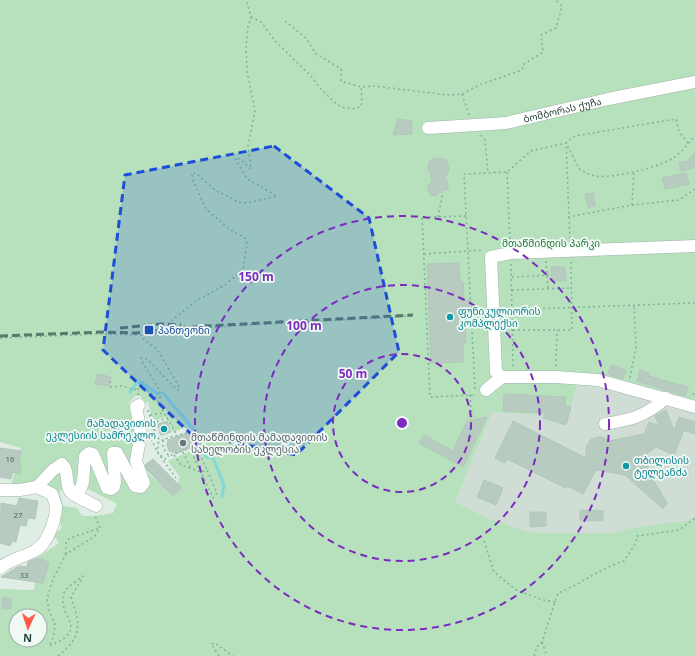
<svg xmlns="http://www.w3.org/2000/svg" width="695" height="656" font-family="'Open Sans','Noto Sans Georgian',sans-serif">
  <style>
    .built { fill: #cfddd4 }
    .green { fill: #b7e0bc; fill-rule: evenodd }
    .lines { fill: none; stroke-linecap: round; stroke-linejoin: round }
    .stream { stroke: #82d8d8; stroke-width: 3 }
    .building { fill: #b8cbc1; stroke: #b2c7bb }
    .minor-casing { stroke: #a2b5ac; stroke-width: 13 }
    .path { stroke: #7db49b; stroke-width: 1.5; stroke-dasharray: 2 3; stroke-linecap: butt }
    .minor { stroke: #fff; stroke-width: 12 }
    .rail { stroke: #597b6d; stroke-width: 3; stroke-dasharray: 8 4; stroke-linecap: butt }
    .marked { fill: #1d4ed8; fill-opacity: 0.2; stroke: #1d4ed8; stroke-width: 3; stroke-dasharray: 8 5; stroke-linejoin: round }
    .ring { fill: none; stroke: #7b2cbf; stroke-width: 2; stroke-dasharray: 7 5 }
    .culture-dot { fill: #0f9aa8; stroke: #f1f9f4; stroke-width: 1.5 }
    .transit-dot { fill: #1a4fb4; stroke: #f1f9f4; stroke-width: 1.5 }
    .worship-dot { fill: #6b7280; stroke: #f1f9f4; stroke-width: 1.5 }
    .labels { text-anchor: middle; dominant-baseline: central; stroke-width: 3.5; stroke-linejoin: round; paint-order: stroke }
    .number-label { font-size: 8px; fill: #456256 }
    .street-label { font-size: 10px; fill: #1f3f32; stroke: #f1f9f4 }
    .park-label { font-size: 10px; fill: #257b39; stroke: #f1f9f4 }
    .culture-label { font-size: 10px; fill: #0d838f; stroke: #f1f9f4; text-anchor: start }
    .transit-label { font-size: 10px; fill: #164399; stroke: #f1f9f4; text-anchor: start }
    .worship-label { font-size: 10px; fill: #5b616d; stroke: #f1f9f4; text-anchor: start }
    .centre { fill: #7b2cbf; stroke: #f1f9f4; stroke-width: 2 }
    .ring-label { font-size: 12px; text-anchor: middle; font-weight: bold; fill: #7b2cbf; stroke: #f1f9f4; stroke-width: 3.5; stroke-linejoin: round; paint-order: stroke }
  </style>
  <rect width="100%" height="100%" fill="#e0ede5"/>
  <!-- built -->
  <path class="built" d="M577,384l28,4 90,25v103l-7,5 -40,4 -36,8h-79l-48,-16 -30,-15 37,-90 45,3z"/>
  <!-- green -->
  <path class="green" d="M0,0h695v413l-90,-25 -28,-4 -6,22 -20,-3 -14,12 -45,-3 -37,90 30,15 48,16h79l36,-8 40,-4 7,-5v140h-695v-67l34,1 3,-23 -3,-7 25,-17 -6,-8 9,-7 -10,-34 -41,-7 10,-39 -21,-6zM135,396h5l5,7 3,-1 5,19 13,-4 7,15 14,-5 8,6 5,14 -32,14 12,16 -3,7 4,5 -7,7 -32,-28 -6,-37 -7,-28zM65,489l19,5 4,-5 29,15 -4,9 -19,3h-12l-5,-8 -14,-2 -4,-15zM16,616h24v24h-24z"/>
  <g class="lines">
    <!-- stream -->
    <path class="stream" d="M130,392l6,-8 5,-2 17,12
      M163,393l32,38 11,26 7,1 11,27 -2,11"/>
  </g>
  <!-- building -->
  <path class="building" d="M398,119l14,2v13l-19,1z
    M695,152v15l-14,4 -2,-8 9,-2z
    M436,158l11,2 2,10 -5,9 4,3v7l-8,2 -4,5 -6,-1 -3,-8 5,-7 -4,-14 2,-5z
    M686,173l3,11 -24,5 -3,-11z
    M593,193l2,13 -7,1 -3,-13z
    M459,263l1,19h3l1,18h7l1,23h-7l1,20h-3v19l-32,1 -4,-99z
    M551,267h14l1,14h-14z
    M611,365l15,6 -3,8 -15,-5z
    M640,370l9,3 -1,3 40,11 -3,9 -48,-15z
    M97,374l14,3 -2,9 -14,-2z
    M504,394l62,3 -1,9 6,1 -5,18 -23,-7 2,-5 -42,-2z
    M666,410l8,21 5,-14 16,5v12l-11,-4 -10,25 -18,-8 -18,13 10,3 -1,6 20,34 -4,6 -38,-34 -29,-5 -13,24 -16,-8 -1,2 -59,-29 -2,4 -10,-5 18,-37 73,37v-10l4,-8 7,-3h5l7,4 35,-7 5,-12 10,4 -4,-10z
    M487,417l-24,50 -44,-24 5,-8 29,16 14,-30z
    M167,421l4,11 -9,3 -2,-1 -2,-10z
    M189,432l1,3 5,-2 4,11 -22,9 -8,-2 -2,-6 1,-5z
    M0,448l21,3 -2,14 2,2 -1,7 -7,-2 -2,7 -11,-2z
    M153,459l29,29 -9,8 -26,-26 -2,-5z
    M484,480l19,8 -7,17 -19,-8z
    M19,498l19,3 -3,18 -7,-1 -2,8 -6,-1 -4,17 -4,-1 -2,5 -10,-3 1,-40 16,3z
    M580,510l23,1v10l-23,-1z
    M530,512h16v14l-16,1z
    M35,559h9l2,3h3l-6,21 -42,-6 18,-11 8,1 1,-5z
    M2,598h9v11h-9z"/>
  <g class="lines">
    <!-- minor casing -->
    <g class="minor-casing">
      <g id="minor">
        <path id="s1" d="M428,128l78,-5 102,-24 87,-17"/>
        <path d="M695,246l-184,7 -20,4 5,115 6,5h54l42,3 97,27"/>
        <path d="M486,390l16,-13"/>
        <path d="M605,424c28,-5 39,-7 61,-26"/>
        <path d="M37,487l16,-17 9,-6c8,7 2,23 10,29 7,5 16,9 24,13"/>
        <path d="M0,490h20l17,-3"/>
        <path d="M75,494l6,-6 2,-6 2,-26 4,-3 4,1 14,34 4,1 3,-2 1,-5 -2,-29h4l18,33 6,1 3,-4 -8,-22 5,-28 -5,-26 3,-2"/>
        <path d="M0,568c10,-9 25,-11 36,-18 12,-7 20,-31 20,-44 -1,-4 -3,-8 -4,-12l-15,-7"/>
      </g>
    </g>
    <!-- path -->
    <path class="path" d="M251,17l10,5 15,20 35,34 9,12 12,12 9,7 11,2 8,-2 2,-4 -1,-16
      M285,21l22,18 8,14 26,16v12l20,6 13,-1 74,9 14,-1 17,-9 43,-15 2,-6 19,-12 -2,-17 15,-7 6,-22 -6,-6
      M462,94l7,21
      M481,135l4,5 3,33
      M688,143l-9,-11 -3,-13 -101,17 -9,7 14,27c5,2 10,5 15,6 18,3 67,-9 81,-20 7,-6 13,-14 19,-20
      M507,172l3,70
      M632,205l2,-34
      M466,216l-44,1 8,180 46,-2
      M438,217l5,-25
      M568,217l64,-12 47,-5 16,-11
      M424,254l59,-4
      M546,261l2,28
      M511,264l2,102
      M512,277l39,-2
      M512,290l60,-2
      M503,310l192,-7
      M471,311h12
      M171,321l25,-20 29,-16 14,-12 4,-4 4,-26 -2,-5 -16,-9 -23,-20 -14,-31v-5l5,1 18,16 24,12 8,1 30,-7 -30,-17 -12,-21 5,1 11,10 -3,-23 7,-35 -8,-40 -1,-25 2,-19 3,-10 -5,-17
      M149,330l19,-1v-2
      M513,330h59l-1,-68
      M0,338l100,-4 40,1 58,-7 214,-12
      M556,366l1,-36
      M630,378l6,-31 -2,-42
      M110,381l1,6 12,-1 11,4 3,-1
      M475,389l-11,-215 43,-2 24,-21 35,-8 4,97
      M138,395v-9l2,-1 17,13 4,-1c-3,-16 -15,-24 -20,-39l6,1 29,30 2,1 2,-2 -23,-39 -13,-9 -1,-4
      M470,395l2,24
      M693,395l2,-4
      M157,401l20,34
      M148,410l9,28 6,2 -5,3v10l7,6 4,-3
      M150,415l15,-2
      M152,423l16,-5
      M187,433l-16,4 -8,3v8l6,8 27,-10 11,24
      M151,439l7,14 18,25
      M183,452l8,17
      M174,455l7,10 20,7 6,-2 10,23 -4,5 -23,-49
      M484,541l10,31 22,18 27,10 12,2
      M66,554v-12l4,-4 30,-10
      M542,642l5,14
      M58,656c24,-19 23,-31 13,-59l12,-20 -1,-1c-4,5 -16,11 -18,17 -8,26 29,35 -15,53l4,-8 2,-13 -6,-15 -2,-11 6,-20 13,-25 28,-17 6,-9 -5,-12
      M219,656l-8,-12 4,-1 18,13
      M534,656l3,-9 5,-5 16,-49c23,-9 43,-25 66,-32l12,-18 1,-7 42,-6 16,-12"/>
    <!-- minor -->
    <use href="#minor" class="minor"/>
    <!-- rail -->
    <path class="rail" d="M120,328l42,-4 19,1
      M0,336l102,-4 34,1 69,-7 208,-11"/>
  </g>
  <!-- marked area -->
  <path class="marked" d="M274,146l95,72 30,134 -103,103 -105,-21 -88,-84 22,-175z"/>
  <!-- distance rings -->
  <g class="ring">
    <circle cx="402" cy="423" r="69"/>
    <circle cx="402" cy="423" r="138"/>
    <circle cx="402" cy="423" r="207"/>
  </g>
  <!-- markers -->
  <g class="culture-dot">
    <circle cx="450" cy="317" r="4"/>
    <circle cx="164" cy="429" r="4"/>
    <circle cx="626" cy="466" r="4"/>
  </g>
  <rect class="transit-dot" x="144" y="325" width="10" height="10" rx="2"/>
  <circle class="worship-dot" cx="183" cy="443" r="4"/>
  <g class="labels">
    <!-- number labels -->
    <g class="number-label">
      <text x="10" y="458">16</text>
      <text x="18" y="514">27</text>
      <text x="24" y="574">33</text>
    </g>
    <!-- street labels -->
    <g class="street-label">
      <text stroke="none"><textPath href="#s1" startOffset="136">ბომბორას ქუჩა</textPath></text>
    </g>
    <!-- park labels -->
    <g class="park-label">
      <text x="551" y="243">მთაწმინდის პარკი</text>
    </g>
    <!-- culture labels -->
    <g class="culture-label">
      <text x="458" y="311">ფუნიკულიორის<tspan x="458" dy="12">კომპლექსი</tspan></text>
      <text x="156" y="423" text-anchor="end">მამადავითის<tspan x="156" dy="12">ეკლესიის სამრეკლო</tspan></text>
      <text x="634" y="460">თბილისის<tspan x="634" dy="12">ტელეანძა</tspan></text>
    </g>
    <!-- transit labels -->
    <g class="transit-label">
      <text x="158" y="330">პანთეონი</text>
    </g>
    <!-- worship labels -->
    <g class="worship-label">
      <text x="191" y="437">მთაწმინდის მამადავითის<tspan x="191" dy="12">სახელობის ეკლესია</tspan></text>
    </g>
  </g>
  <circle cx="402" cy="423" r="6" class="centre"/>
  <g class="ring-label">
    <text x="256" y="281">150 m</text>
    <text x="304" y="330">100 m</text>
    <text x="353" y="378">50 m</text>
  </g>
  <!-- north arrow -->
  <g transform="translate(28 628) rotate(183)"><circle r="19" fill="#f1f9f4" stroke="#9dafa6"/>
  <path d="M0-3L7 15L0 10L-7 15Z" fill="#ff5d4c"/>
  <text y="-6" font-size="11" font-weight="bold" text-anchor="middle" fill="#1f3f32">N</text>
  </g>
</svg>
